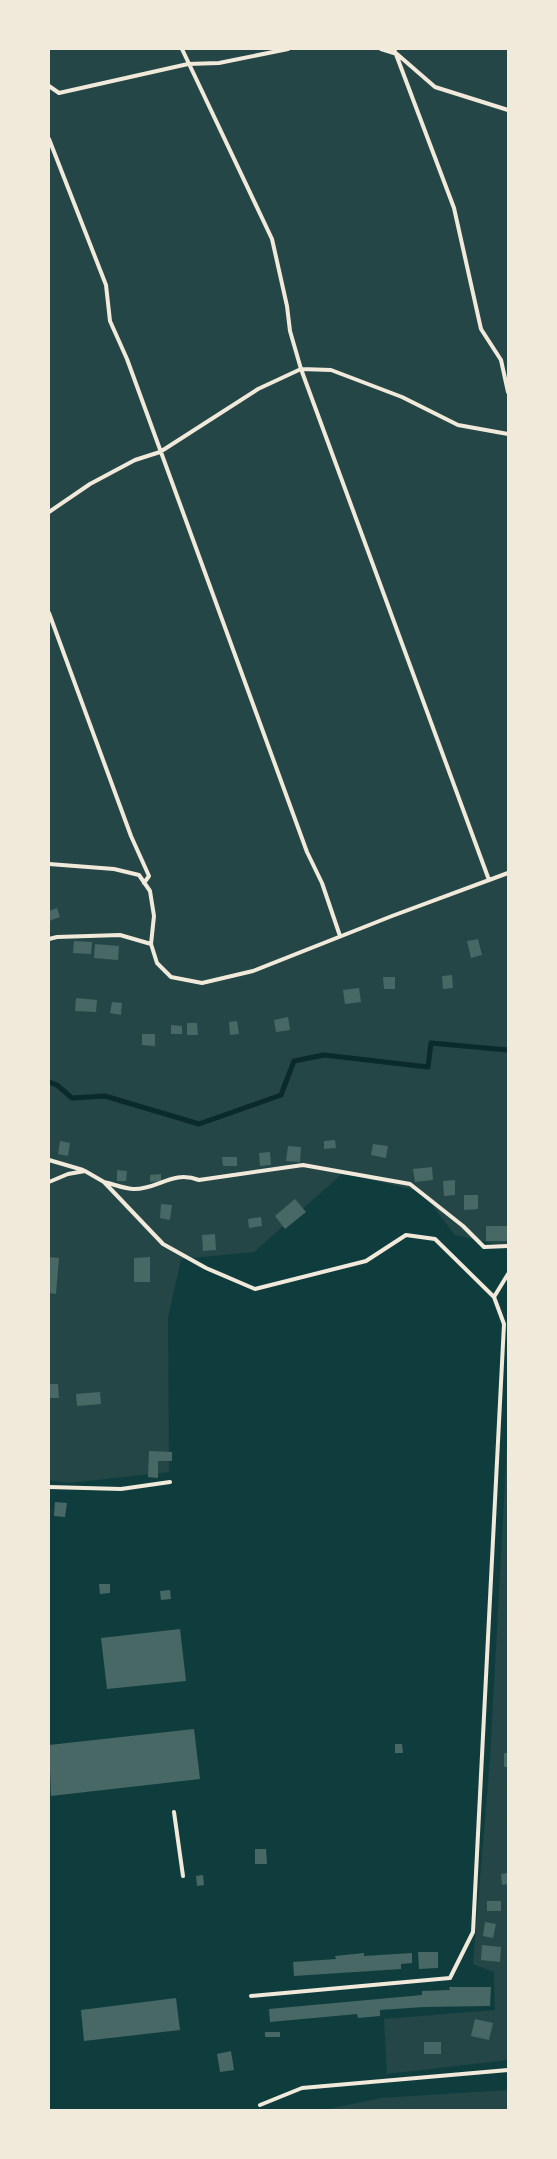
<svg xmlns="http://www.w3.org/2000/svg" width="557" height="2159" font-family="Barlow,sans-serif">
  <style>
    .green { fill: #244646 }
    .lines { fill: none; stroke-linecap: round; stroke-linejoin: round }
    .stream { stroke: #0a2a2b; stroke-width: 5 }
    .building { fill: #486865 }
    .service { stroke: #f1e9da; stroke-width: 4 }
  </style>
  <rect width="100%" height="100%" fill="#0f3d3e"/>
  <!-- green -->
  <path class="green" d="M49,49h459v1198l-53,-12 -33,-43 -79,-19 -89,79 -73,7 -13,59 1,154 -100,11 -20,-3z
    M508,1426v634l-121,14 -3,-55 111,-9 -1,-38 -21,-8 17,-206z
    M508,2090v20h-185l58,-12z"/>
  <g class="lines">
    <!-- stream -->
    <path class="stream" d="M49,1082l8,3 15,13 33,-2 94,28 82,-29 13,-34 30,-6 104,12 3,-24 77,7"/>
  </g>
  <!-- building -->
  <path class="building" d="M57,908l3,9 -11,4v-10z
    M478,939l4,16 -11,3 -4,-17z
    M74,941l18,1 -1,12 -18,-1z
    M95,944l24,2 -1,14 -24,-2z
    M452,975l1,13 -10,1 -1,-13z
    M383,977h12v12h-11z
    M359,988l2,14 -16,2 -2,-14z
    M76,998l21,2 -1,12 -21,-1z
    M112,1002l10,1 -1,12 -11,-2z
    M288,1017l2,13 -14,2 -2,-12z
    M237,1021l2,13 -9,1 -1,-13z
    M187,1023h10l1,12h-11z
    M171,1025l11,1v8h-11z
    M142,1034h13v12l-13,-1z
    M335,1140l1,8 -12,1v-8z
    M60,1141l10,2 -2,13 -10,-2z
    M373,1144l15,2 -2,12 -15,-3z
    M288,1146l13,1 -1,15 -14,-1z
    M270,1152l1,13 -11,1 -1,-13z
    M222,1157h15v9h-14z
    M432,1167l1,13 -18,2 -2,-13z
    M117,1170l10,1 -1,10h-9z
    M161,1174v7l-11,1v-7z
    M455,1180v15l-11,1 -1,-15z
    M464,1195h14v14l-14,1z
    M295,1199l11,13 -21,17 -10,-13z
    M161,1204l11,1 -2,15 -10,-2z
    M261,1217l1,9 -13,2 -1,-9z
    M486,1226h22v15h-22z
    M215,1234l1,16 -13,1 -1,-16z
    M49,1257l10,1 -3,36 -7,-1z
    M150,1257v25h-16v-24z
    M49,1384h9l1,14h-10z
    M100,1392l1,12 -24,2 -1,-12z
    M149,1451l23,1v9h-14v17l-10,-1z
    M55,1502l12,1 -2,14 -11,-1z
    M99,1584h11v9l-10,1z
    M170,1590l1,9 -10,1 -1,-9z
    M180,1629l6,52 -79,8 -6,-51z
    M194,1729l6,50 -149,17 -2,-51z
    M395,1744h7l1,9h-8z
    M504,1753h4v14h-4z
    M255,1849h11l1,15h-12z
    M508,1873v11l-6,1 -1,-11z
    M203,1875l1,10 -7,1 -1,-10z
    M487,1901h14v10h-14z
    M485,1922l11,2 -3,14 -10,-2z
    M482,1945l19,2 -1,15 -19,-2z
    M418,1952h20v16l-19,1z
    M364,1953v3l48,-3v10l-11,1v5l-107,7 -1,-14 43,-3 -1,-3z
    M449,1987h42l-1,19 -67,1 -43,3v6l-22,2 -1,-4 -87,8 -1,-13 153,-14v-4l28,-1z
    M176,1998l4,32 -96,11 -3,-31z
    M475,2019l18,4 -4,17 -18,-4z
    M265,2032h15v5h-15z
    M424,2042h17v12h-17z
    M231,2051l3,19 -14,2 -3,-18z"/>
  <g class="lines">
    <!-- service -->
    <path class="service" d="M182,49l90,190 15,67 3,25 11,38 188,511
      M381,49l16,5 38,33 73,23
      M394,49l60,159 27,121 20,31 7,32
      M49,86l10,7 129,-29 31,-1 69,-14
      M49,139l57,146 4,36 17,38 180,493 15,31 18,53
      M49,512l41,-28 45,-24 25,-8 98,-63 43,-20 30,1 71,27 56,28 50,9
      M49,613l82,223 18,40 -5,7
      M49,864l65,5 25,6 11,16 4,25 -3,28 6,19 14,14 31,6 51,-12 139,-55 116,-43
      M49,939l8,-2 63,-2 31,9
      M49,1160l34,10
      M49,1182l19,-8 17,-3 19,11 59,62 43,24 49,21 111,-28 40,-26 29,4 59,58 10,27 -31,608 -23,46 -199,18
      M104,1182c9,2 21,7 30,7 25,0 38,-19 65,-9l104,-15 107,19 53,42 21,21 24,-1
      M494,1297l14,-23
      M49,1487l72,2 49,-7
      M174,1812l9,64
      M260,2105l42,-17 206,-18"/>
  </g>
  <!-- border -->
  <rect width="557" height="2159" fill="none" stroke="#f1e9da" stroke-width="100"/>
</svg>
